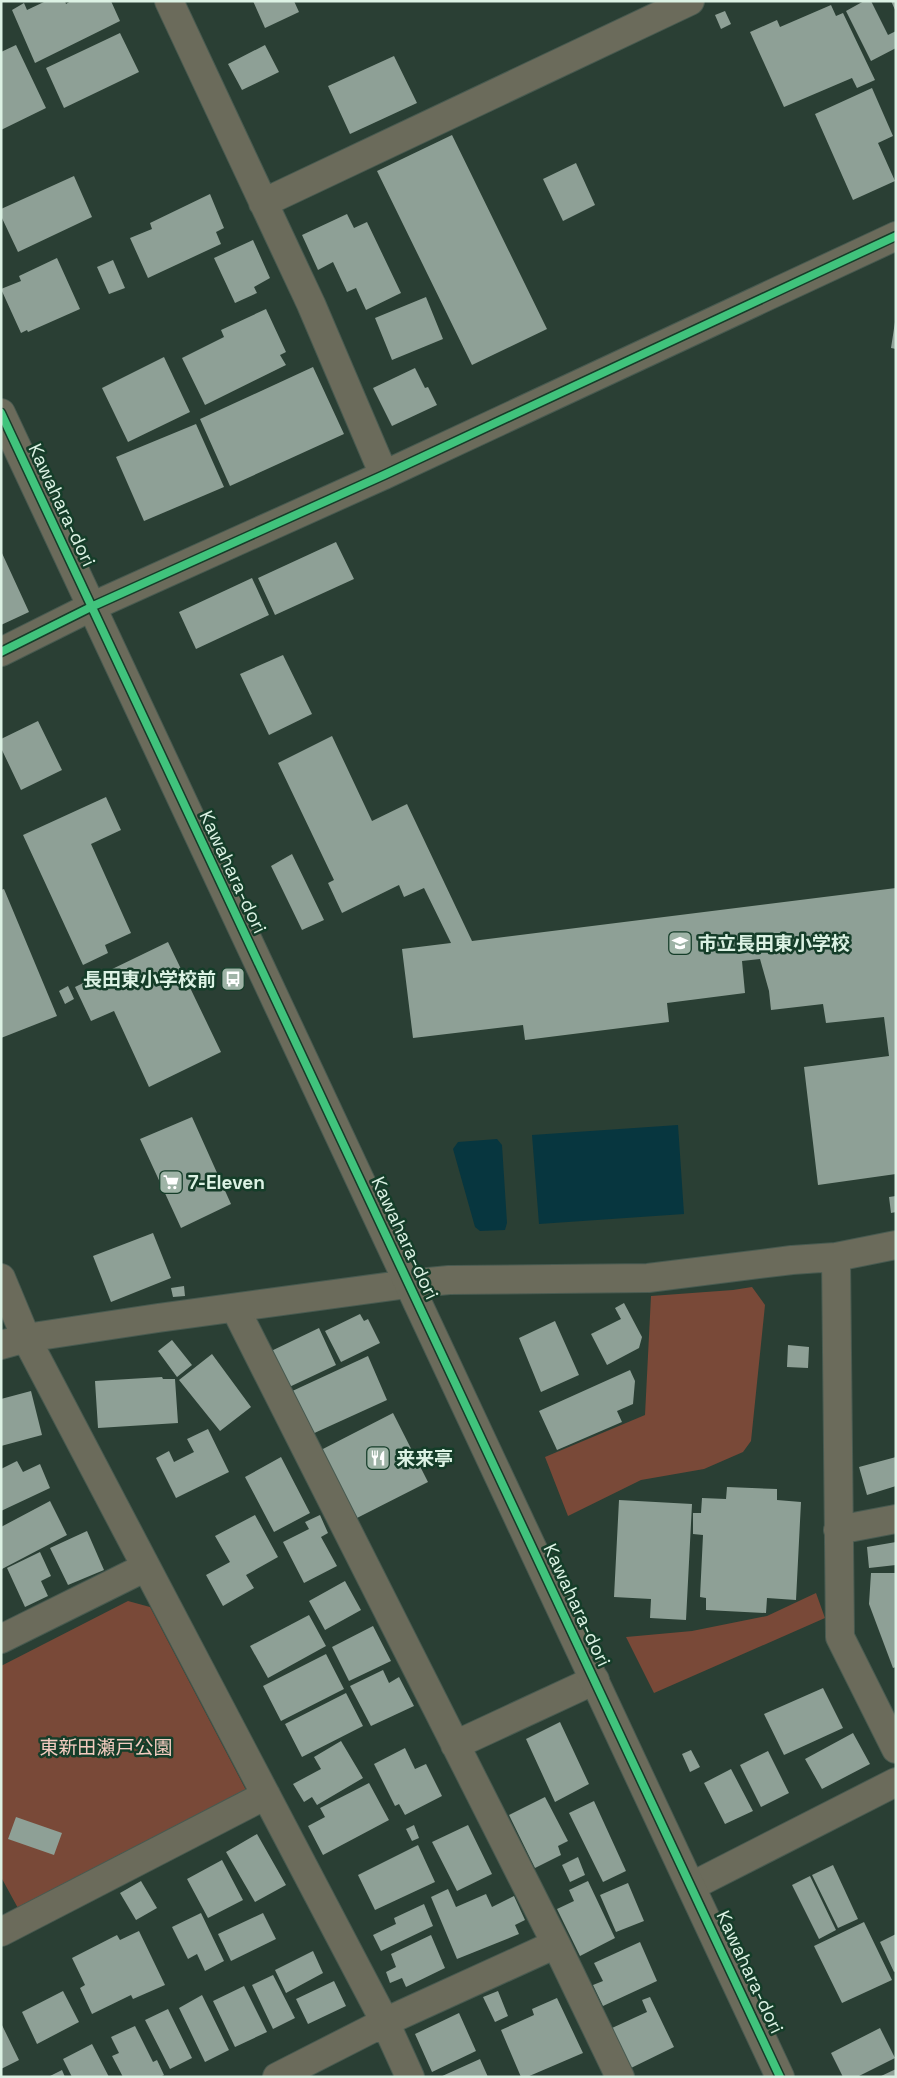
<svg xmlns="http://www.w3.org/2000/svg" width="897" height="2078" font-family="'Space Grotesk','Noto Sans JP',sans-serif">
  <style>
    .green { fill: #794938 }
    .water { fill: #07363f }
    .building { fill: #8ea096 }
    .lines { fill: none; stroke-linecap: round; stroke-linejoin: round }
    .minor-casing { stroke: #485a50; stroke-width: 30 }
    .tertiary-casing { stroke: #485a50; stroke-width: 30 }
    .minor { stroke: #6b6b5b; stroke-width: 28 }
    .tertiary { stroke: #6b6b5b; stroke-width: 28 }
    .cycleway-casing { stroke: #153d29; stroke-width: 11 }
    .cycleway { stroke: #40c37c; stroke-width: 8 }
    .labels { text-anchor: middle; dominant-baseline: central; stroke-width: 5; stroke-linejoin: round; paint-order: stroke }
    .street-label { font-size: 19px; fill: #dcf2e4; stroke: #153d29 }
    .poi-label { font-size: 19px; font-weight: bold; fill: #dcf2e4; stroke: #153d29; text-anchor: start }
    .park-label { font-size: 19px; fill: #f3ccc0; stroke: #153d29 }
  </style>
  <rect width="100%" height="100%" fill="#2a3f34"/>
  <!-- green -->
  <path class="green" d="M752,1287l13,18 -14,136 -8,11 -39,17 -63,11 -73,36 -23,-59 100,-42 6,-119 82,-6z
    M816,1593l9,25 -171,75 -28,-56 66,-6 75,-15z
    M128,1601l22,6 97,185 -228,118 -18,-33v-211z"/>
  <!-- water -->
  <path class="water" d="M678,1125l6,89 -145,10 -7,-89z
    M497,1139l5,6 5,78 -2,7 -25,1 -5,-4 -22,-78 5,-7z"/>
  <!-- building -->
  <path class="building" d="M46,1h19l1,3 5,-3h40l9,20 -85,42 -23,-53 12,-7 3,7z
    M253,1h41l5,11 -34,16z
    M864,1h7l17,34 8,-4v17l-25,13 -25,-50z
    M891,1h5v11z
    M831,5l5,11 7,-3 32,67 -18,8 -5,-10 -68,29 -34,-75 27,-12 3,7z
    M725,11l6,13 -10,5 -6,-14z
    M120,33l19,39 -75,36 -18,-40z
    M16,45l30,63 -45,22v-78z
    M265,45l14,27 -37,18 -14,-26z
    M394,56l23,47 -67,31 -22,-48z
    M872,88l21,48 -15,7 17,38 -42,19 -38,-86z
    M452,135l95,194 -75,36 -95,-194z
    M576,163l19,42 -32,16 -20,-42z
    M74,176l18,41 -74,35 -17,-36v-7z
    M210,194l14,34 -8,4 5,12 -73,34 -18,-40 22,-9 -2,-6z
    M347,214l7,14 13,-6 34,71 -35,17 -10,-22 -9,4 -14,-30 -15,8 -16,-35z
    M253,240l17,38 -16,9 3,6 -22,10 -21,-45z
    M57,258l23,51 -52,23 -1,-2 -6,3 -20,-44 20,-8 -2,-5z
    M113,260l12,28 -16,6 -12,-27z
    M426,297l17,42 -51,21 -17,-42z
    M266,309l20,43 -6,3 6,10 -81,40 -23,-47 42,-21 -3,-7z
    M895,322h1v27l-5,-1z
    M164,357l26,55 -62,30 -26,-54z
    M313,367l31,67 -114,52 -30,-67z
    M415,368l10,20 3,-1 9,18 -45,21 -19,-38z
    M196,424l28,63 -80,34 -28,-64z
    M336,542l18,37 -79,36 -17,-37z
    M1,551l28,61 -28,13z
    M252,578l17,37 -73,34 -17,-37z
    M283,655l29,59 -43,21 -29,-61z
    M38,721l24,49 -41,20 -20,-42v-9z
    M332,736l40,85 35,-17 65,137 424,-53v286l-78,11 -14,-118 85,-11 -5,-39 -58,6 -3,-19 -52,6 -2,-19 -9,-32 -18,2 3,32 -78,10 2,19 -144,18 -2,-15 -110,13 -11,-89 49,-6 -27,-55 -20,9 -5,-12 -57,28 -14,-30 6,-3 -56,-117z
    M106,797l15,33 -30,14 40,89 -26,12 3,8 -25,12 -60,-130z
    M292,854l32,66 -22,10 -31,-64z
    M4,889l53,127 -56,22v-148z
    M168,942l53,110 -72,35 -35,-76 -23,10 -16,-34z
    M68,986l6,13 -9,5 -6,-13z
    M192,1117l39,87 -50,24 -41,-89z
    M896,1196v16l-5,1 -2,-16z
    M153,1233l18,45 -60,24 -18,-46z
    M184,1286l1,10 -12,1 -2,-9z
    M624,1303l18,34 -3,11 -32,17 -16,-31 30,-15 -6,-11z
    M360,1314l4,7 4,-2 12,24 -39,19 -16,-31z
    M555,1321l24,54 -38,17 -22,-54z
    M319,1328l17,37 -51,24 -18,-36z
    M172,1340l20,25 -15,12 -19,-26z
    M788,1345l21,2 -1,21 -21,-1z
    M212,1354l39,53 -31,24 -41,-51z
    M368,1356l19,44 -77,35 -22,-42z
    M630,1370l5,11 -2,23 -16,7 5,11 -65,28 -18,-39z
    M162,1377l1,2h12l3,44 -80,5 -3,-47z
    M31,1391l11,44 -41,11v-47z
    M393,1413l35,69 -75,38 -34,-69z
    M208,1429l21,43 -53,26 -20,-40 13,-7 5,11 20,-10 -7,-13z
    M281,1457l29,56 -36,19 -29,-55z
    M896,1457v29l-29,9 -8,-28z
    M17,1461l6,11 17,-8 10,24 -49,23v-42z
    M727,1487l50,2v11l24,2 -5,98 -29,-2 -1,15 -60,-3v-12l-6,-1 3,-62 -10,-1v-21h8l1,-15 24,1z
    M619,1500l73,4 -6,116 -36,-2 1,-19 -37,-2z
    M50,1501l17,34 -65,34 -1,-42z
    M255,1515l23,42 -32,18 8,13 -31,18 -17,-31 24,-13 -15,-26z
    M320,1515l8,18 -7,4 16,29 -33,17 -21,-41 26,-13 -4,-7z
    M87,1531l17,39 -36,15 -18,-37z
    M896,1542v23l-27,3 -2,-21z
    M40,1552l11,24 -10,5 7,15 -23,11 -18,-39z
    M871,1573h25v94l-3,1 -24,-64z
    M345,1581l16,29 -36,20 -16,-29z
    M309,1615l17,31 -58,32 -18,-32z
    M373,1626l18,35 -42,20 -17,-34z
    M326,1654l18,35 -63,32 -18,-35z
    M383,1670l6,13 10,-6 15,29 -43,20 -21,-40z
    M823,1688l20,40 -59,27 -20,-41z
    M346,1693l17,33 -61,31 -17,-33z
    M560,1722l29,62 -34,18 -29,-63z
    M853,1733l17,31 -48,25 -17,-30z
    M341,1741l22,37 -46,27 -5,-8 -8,5 -11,-18 28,-15 -7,-12z
    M405,1748l10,21 11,-5 16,32 -37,19 -6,-11 -4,2 -21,-42z
    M691,1750l9,17 -10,5 -8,-18z
    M768,1751l21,42 -28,14 -21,-42z
    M731,1769l22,42 -28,13 -21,-41z
    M369,1783l20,37 -66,35 -15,-29 17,-9 -5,-9z
    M545,1797l23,44 -10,5 3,9 -26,13 -26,-53z
    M594,1801l32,70 -23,11 -34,-69z
    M16,1817l46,16 -8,22 -46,-16z
    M414,1825l5,13 -7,3 -6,-12z
    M468,1825l24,49 -35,17 -25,-49z
    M257,1834l29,51 -31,17 -29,-50z
    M418,1845l17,37 -60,28 -17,-35z
    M578,1857l7,18 -15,7 -8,-17z
    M222,1860l21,40 -35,18 -21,-39z
    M833,1865l25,54 -20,9 -26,-53z
    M810,1876l26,54 -17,9 -27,-54z
    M141,1881l16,27 -21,12 -16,-27z
    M588,1881l27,57 -35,18 -23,-47 17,-8 -5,-11z
    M628,1883l16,38 -28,11 -16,-37z
    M448,1889l8,18 30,-13 6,13 22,-11 11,24 -10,5 4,9 -62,25 -26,-62z
    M424,1904l9,22 -52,25 -8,-16 23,-11 -2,-6z
    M201,1913l23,48 -19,10 -8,-17 -9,5 -16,-32z
    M263,1913l13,26 -45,22 -13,-27z
    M864,1922l28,58 -50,23 -28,-57z
    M139,1931l26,54 -32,14 -2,-4 -39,19 -12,-26 5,-3 -13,-27 45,-23 3,5z
    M896,1934v37l-2,1 -14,-30z
    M431,1935l14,33 -39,19 -4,-9 -12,5 -4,-11 10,-5 -5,-13z
    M640,1942l17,39 -54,25 -10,-21 10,-4 -9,-18z
    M313,1951l10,22 -37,20 -11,-23z
    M273,1975l22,43 -22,11 -21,-44z
    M334,1981l12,25 -38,18 -12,-25z
    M244,1986l23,46 -32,15 -22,-46z
    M63,1991l16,31 -42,22 -15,-32z
    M498,1991l10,25 -13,6 -12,-25z
    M202,1995l27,55 -24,12 -26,-54z
    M650,1997l24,50 -43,21 -19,-40 35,-16 -5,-12z
    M557,1998l26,55 -56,24h-6l-20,-47 33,-15 -2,-6z
    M168,2009l24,49 -22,11 -25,-49z
    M459,2013l17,38 -44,21 -17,-38z
    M1,2023l18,37 -18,9z
    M135,2026l18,36 4,-2 7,15 -4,2h-37l-11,-21 7,-3 -8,-16z
    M880,2028l15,30 -38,19h-14l-12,-24z
    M92,2044l17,33h-37l-9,-18z
    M480,2059l8,18h-48z
    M896,2069v8h-17z
    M62,2070l3,7h-17z"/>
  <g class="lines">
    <!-- minor casing -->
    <g class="minor-casing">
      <path id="minor" d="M169,1l142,303 73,171
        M263,203l427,-202
        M1,652l90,-45 293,-132 512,-239
        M836,1257l4,380 56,112
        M1,1278l25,60 359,684 25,55
        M235,1308l321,636 64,133
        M1,1345l25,-7 132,-20 250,-34 41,-4 199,-2 144,-18 44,-3 60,-12
        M838,1530l58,-11
        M1,1639l145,-72
        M455,1745l140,-65
        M692,1886l204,-104
        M1,1932l265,-137
        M277,2077l108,-55 171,-78"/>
    </g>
    <!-- tertiary casing -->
    <g class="tertiary-casing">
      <path id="tertiary" d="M1,413l779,1664"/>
    </g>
    <!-- minor -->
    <use href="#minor" class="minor"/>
    <!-- tertiary -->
    <use href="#tertiary" class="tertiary"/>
    <!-- cycleway casing -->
    <g class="cycleway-casing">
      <path id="cycleway" d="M1,413l779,1664
        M1,652l90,-45 293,-132 512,-239"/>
    </g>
    <!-- cycleway -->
    <use href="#cycleway" class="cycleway"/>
  </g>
  <!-- icons -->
  <defs>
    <g id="school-square" transform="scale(1.25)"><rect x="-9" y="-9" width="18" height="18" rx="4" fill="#9eb3a6" stroke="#153d29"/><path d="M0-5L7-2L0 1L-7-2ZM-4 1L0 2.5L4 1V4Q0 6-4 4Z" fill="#fff"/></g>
    <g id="bus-square" transform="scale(1.25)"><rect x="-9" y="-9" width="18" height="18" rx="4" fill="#9eb3a6" stroke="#153d29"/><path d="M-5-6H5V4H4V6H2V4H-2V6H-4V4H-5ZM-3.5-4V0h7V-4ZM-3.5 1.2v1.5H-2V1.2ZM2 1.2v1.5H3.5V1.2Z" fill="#fff"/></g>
    <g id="supermarket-square" transform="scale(1.25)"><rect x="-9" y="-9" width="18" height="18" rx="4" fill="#9eb3a6" stroke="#153d29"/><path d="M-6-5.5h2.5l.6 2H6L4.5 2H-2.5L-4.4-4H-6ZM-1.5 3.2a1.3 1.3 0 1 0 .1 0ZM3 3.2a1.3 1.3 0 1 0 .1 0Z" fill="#fff"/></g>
    <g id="restaurant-square" transform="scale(1.25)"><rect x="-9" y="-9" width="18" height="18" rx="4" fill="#9eb3a6" stroke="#153d29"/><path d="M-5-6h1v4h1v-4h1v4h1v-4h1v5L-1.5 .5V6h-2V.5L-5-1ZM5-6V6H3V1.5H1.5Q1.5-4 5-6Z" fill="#fff"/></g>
  </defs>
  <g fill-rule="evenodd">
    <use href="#school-square" x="680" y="943"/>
    <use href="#bus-square" x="233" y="979"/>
    <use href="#supermarket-square" x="171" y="1182"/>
    <use href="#restaurant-square" x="378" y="1458"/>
  </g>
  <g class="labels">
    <!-- street labels -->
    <g class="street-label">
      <text transform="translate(62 505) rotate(65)">Kawahara-dori</text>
      <text transform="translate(233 872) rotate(65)">Kawahara-dori</text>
      <text transform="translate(405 1238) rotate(65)">Kawahara-dori</text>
      <text transform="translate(577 1605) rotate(65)">Kawahara-dori</text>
      <text transform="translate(750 1972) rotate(65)">Kawahara-dori</text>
    </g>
    <!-- poi labels -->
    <g class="poi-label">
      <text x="698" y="943">市立長田東小学校</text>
      <text x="216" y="979" text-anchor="end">長田東小学校前</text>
      <text x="188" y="1182">7-Eleven</text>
      <text x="396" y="1458">来来亭</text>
    </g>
    <!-- park labels -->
    <g class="park-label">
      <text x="106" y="1747">東新田瀬戸公園</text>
    </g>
  </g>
  <!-- border -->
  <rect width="897" height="2078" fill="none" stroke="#dcf2e4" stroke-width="5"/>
</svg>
